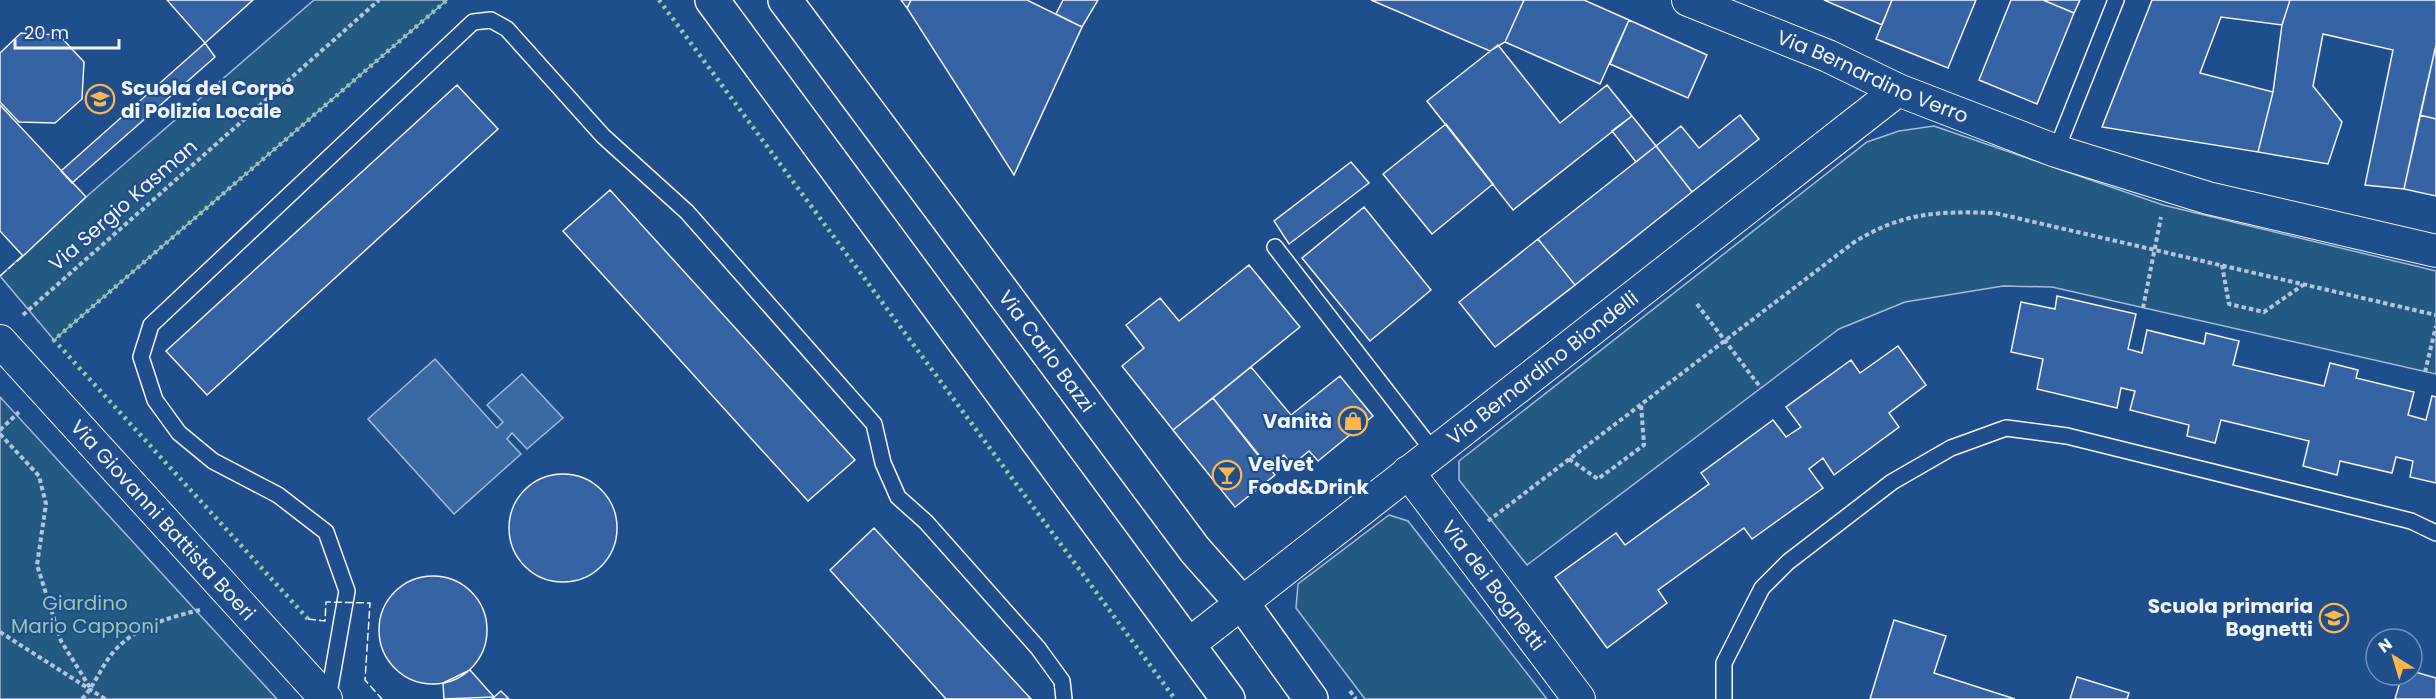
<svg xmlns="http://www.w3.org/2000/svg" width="2436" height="699" font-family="Poppins,sans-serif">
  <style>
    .green { fill: #245a82; stroke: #a8bbd7; stroke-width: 1.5 }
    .water { fill: #3b69a3; stroke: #a8bbd7; stroke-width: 1.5 }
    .building { fill: #3563a3; stroke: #f2f6ff; stroke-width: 1.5 }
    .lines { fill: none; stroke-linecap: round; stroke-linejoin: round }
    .lane-casing { stroke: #f2f6ff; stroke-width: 18 }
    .street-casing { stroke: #f2f6ff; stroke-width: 34 }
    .primary-casing { stroke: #f2f6ff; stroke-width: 36 }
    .path { stroke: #b3c4dc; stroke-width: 4; stroke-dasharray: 4.5 3; stroke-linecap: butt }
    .lane { stroke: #1f4e8c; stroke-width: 15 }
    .street { stroke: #1f4e8c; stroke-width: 32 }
    .primary { stroke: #1f4e8c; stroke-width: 33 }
    .hedge { stroke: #97c8a6; stroke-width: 4.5; stroke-dasharray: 3 4.5; stroke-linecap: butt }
    .fence { stroke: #f2f6ff; stroke-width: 1.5; stroke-dasharray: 8 3; stroke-linecap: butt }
    .labels { text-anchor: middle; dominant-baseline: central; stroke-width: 4.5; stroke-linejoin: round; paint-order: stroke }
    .street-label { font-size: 20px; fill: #f2f6ff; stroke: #1f4e8c }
    .poi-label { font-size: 20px; font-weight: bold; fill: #f2f6ff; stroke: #1f4e8c; text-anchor: start }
    .park-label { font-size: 20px; fill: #97c8a6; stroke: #1f4e8c }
  </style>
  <rect width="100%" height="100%" fill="#1f4e8c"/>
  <!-- green -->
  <path class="green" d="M314,0h133l-393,340 -54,-64 86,-79z
    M1934,126l229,79 273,66v103l-384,-87 -49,-1 -98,16 -66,27 -312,236 -68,-85v-19l408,-319 32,-11z
    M0,397l277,302h-277z
    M1389,515l19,6 139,178h-182l-69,-91 2,-24z"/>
  <!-- water -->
  <path class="water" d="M435,359l62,69 6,-6 -16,-17 35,-31 41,44 -36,31 -15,-16 -5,6 14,15 -67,60 -86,-95z"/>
  <!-- building -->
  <path class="building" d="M167,0h86l-48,43z
    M901,0h10l-4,8z
    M911,0h116l55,27 -68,148 -107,-167z
    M1063,0h35l-16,27 -26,-13z
    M1371,0h153l-19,42 -15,9z
    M1524,0h60l45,20 -29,64 -95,-42z
    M1824,0h68l-10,25z
    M1892,0h84l-28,68 -72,-29z
    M2011,0h32l31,13 -37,91 -58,-24z
    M2043,0h37l-6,13z
    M2152,0h138l-8,25 -61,-8 -21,56 73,19 -15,60 -156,-25z
    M2290,0h146v45l-32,144 -39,-4 28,-135 -70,-16 -10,52 29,36 -14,42 -70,-12 15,-60 9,-67z
    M1629,20l78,35 -19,43 -78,-34z
    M21,33l38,2 25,27 -2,37 -27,24 -36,-1 -19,-20v-49z
    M205,43l10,14 -143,126 -11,-12z
    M1498,45l62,78 47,-38 25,31 -119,94 -86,-109z
    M2436,45v74l-16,-4z
    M457,85l41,44 -291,266 -41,-44z
    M0,105l86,92 -63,59 -23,-25z
    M1740,115l19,24 -67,53 -36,-46 25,-20 18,22z
    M2420,115l16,4v77l-32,-7z
    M1632,116l24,30 -20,16 -24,-31z
    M1446,124l47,60 -61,50 -49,-60z
    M1656,146l36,46 -117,93 -37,-46z
    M1351,162l18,21 -80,61 -15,-23z
    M610,190l245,270 -47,41 -245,-270z
    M1364,207l67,83 -61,51 -68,-83z
    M1538,239l37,46 -80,62 -36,-45z
    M1249,265l51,62 -127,103 -51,-64 22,-18 -18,-23 34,-27 19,23z
    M2057,296l79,18 -8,35 14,4 5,-23 57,14 2,-11 33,8 -6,24 91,21 6,-23 28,7 -2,8 58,14 -6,23 18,5 6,-24 4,1v86l-26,-6 3,-16 -17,-4 -4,16 -52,-12 -3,14 -34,-9 6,-25 -88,-21 -6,23 -28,-7 2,-11 -59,-15 5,-19 -14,-3 -4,20 -80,-19 6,-30 -32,-7 10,-50 34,7z
    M1898,346l28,39 -37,28 10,14 -65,48 -11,-17 -14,11 14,19 -71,51 -8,-11 -86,62 9,13 -60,45 -52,-71 61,-44 9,12 84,-61 -8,-11 72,-53 13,17 15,-10 -15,-20 65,-47 9,13z
    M1251,367l40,48 49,-39 33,40 -55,45 -9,-10 -17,14 -8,-10 -16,13 -55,-70z
    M1213,398l62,77 -40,32 -62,-77z
    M509 528a54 54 0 1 1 108 0a54 54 0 1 1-108 0Z
    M874,528l157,171h-85l-116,-129z
    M379 630a54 54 0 1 1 108 0a54 54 0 1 1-108 0Z
    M1894,620l52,16 -12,37 81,26h-145z
    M470,670l24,27 -50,2 -1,-16z
    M2412,671l24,7v21h-41l7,-24h10z
    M2077,677l52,16 -2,6h-57z
    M501,691l8,8h-17l2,-2z"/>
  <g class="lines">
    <!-- lane casing -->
    <g class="lane-casing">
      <path id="lane" d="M2056,151l60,-151
        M1275,247l159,205
        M328,699l19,-108 -21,-59 -48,-37 -65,-34 -34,-28 -24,-33 -14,-43 10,-32 322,-303 18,-2 16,9 96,107 84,76 187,212 9,39 15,34 28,25 112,126 24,33 2,18
        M1724,699v-36l38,-75 26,-26 104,-80 59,-34 55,-20 61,8 344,85 25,12"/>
    </g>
    <!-- street casing -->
    <g class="street-casing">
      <g id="street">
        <path id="s1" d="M1688,0l140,56 70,34 158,61 152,47 228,53"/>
        <path id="s2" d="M0,341l326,358"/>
        <path id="s3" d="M1408,472l171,227"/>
        <path id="s4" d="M1188,645l710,-555"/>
      </g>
    </g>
    <!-- primary casing -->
    <g class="primary-casing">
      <g id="primary">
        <path d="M712,0l516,699"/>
        <path id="s5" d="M785,0l410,550 47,53 69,96"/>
      </g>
    </g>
    <!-- path -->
    <path class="path" d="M2222,265l7,39 35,8 39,-27
      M1697,304l64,84
      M2143,308l18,-91
      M23,315l356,-315
      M2425,372l11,-46
      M0,430l19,-18
      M0,434l39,42 7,28 -9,61 24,76 30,48
      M1569,459l29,20 46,-34 -3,-41
      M1488,521l365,-278c49,-31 86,-32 142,-30l441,102
      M0,632l105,67
      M1350,691l6,8
      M82,699c14,-15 20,-35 34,-50 22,-23 54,-32 84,-39"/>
    <!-- lane -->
    <use href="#lane" class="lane"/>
    <!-- street -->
    <use href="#street" class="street"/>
    <!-- primary -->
    <use href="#primary" class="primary"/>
    <!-- hedge -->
    <path class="hedge" d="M659,0l516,699
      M308,619l-254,-279 393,-340"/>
    <!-- fence -->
    <path class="fence" d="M0,276l23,-20
      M308,619l17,2 1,-19 44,1 -5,77 17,19"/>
  </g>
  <!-- icons -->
  <defs>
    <g id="school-ring" transform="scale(1.5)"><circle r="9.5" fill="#1f4e8c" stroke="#ffb74d" stroke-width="1.5"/><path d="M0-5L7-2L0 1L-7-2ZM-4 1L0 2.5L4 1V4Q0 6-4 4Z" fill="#ffb74d"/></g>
    <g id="shop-ring" transform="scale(1.5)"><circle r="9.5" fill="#1f4e8c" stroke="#ffb74d" stroke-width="1.5"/><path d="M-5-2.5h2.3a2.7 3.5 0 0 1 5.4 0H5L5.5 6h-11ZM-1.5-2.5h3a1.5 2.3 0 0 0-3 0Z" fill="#ffb74d"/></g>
    <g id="bar-ring" transform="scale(1.5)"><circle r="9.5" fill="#1f4e8c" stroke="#ffb74d" stroke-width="1.5"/><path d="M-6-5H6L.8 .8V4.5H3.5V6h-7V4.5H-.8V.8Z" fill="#ffb74d"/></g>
  </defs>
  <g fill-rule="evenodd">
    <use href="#school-ring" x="100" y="99"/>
    <use href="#shop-ring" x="1353" y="421"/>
    <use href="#bar-ring" x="1227" y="475"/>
    <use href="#school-ring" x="2334" y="618"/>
  </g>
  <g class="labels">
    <!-- street labels -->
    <g class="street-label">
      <text stroke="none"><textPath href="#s1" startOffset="200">Via Bernardino Verro</textPath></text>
      <text transform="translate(123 205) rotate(-41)">Via Sergio Kasman</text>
      <text stroke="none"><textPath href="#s5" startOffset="438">Via Carlo Bazzi</textPath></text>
      <text stroke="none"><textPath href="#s4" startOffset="450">Via Bernardino Biondelli</textPath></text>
      <text stroke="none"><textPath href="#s2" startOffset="242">Via Giovanni Battista Boeri</textPath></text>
      <text stroke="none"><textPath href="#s3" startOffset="142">Via dei Bognetti</textPath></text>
    </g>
    <!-- poi labels -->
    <g class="poi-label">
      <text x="121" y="88">Scuola del Corpo<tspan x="121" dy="23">di Polizia Locale</tspan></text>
      <text x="1332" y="421" text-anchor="end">Vanità</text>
      <text x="1248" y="464">Velvet<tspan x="1248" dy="23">Food&amp;Drink</tspan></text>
      <text x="2313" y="606" text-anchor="end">Scuola primaria<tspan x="2313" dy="23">Bognetti</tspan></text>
    </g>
    <!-- park labels -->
    <g class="park-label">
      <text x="85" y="603">Giardino<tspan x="85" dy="23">Mario Capponi</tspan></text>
    </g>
  </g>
  <!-- north arrow -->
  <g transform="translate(2394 657) rotate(323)"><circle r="28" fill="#1f4e8c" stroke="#7391ba" stroke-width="1.5"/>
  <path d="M0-4.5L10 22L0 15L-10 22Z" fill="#ffb74d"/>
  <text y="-9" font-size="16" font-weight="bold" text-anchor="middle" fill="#f2f6ff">N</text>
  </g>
  <!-- scale -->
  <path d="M15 39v9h104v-9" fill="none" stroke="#f2f6ff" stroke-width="3"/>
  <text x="24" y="39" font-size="18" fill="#f2f6ff" stroke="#1f4e8c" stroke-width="4.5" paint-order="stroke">20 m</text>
</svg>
